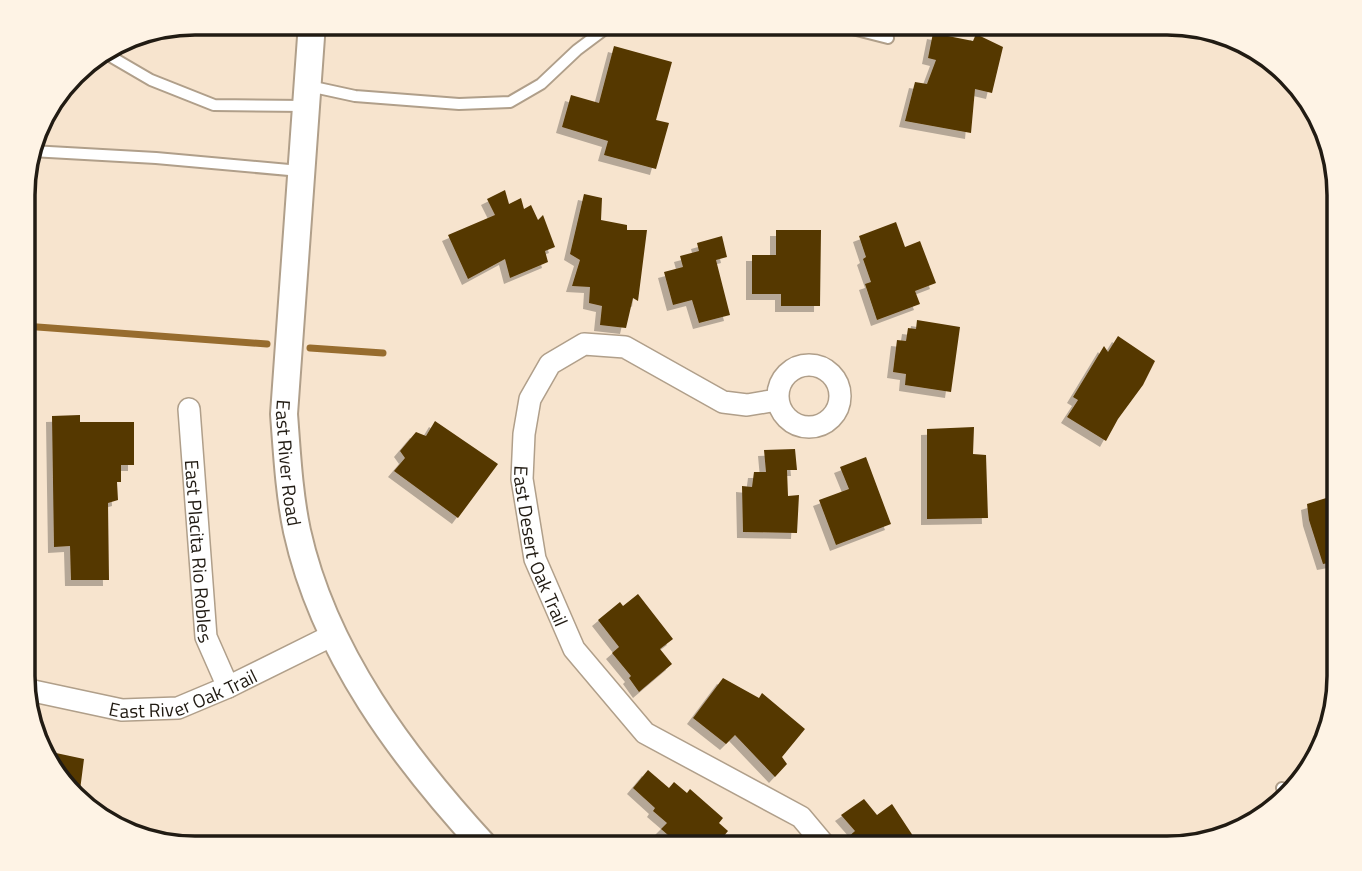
<svg xmlns="http://www.w3.org/2000/svg" width="1362" height="871" font-family="'Titillium Web',sans-serif">
  <style>
    .lines { fill: none; stroke-linecap: round; stroke-linejoin: round }
    .stream { stroke: #976c2e; stroke-width: 7 }
    .building { fill: #553705; filter: url(#shadow) }
    .service-casing { stroke: #b09f8a; stroke-width: 14 }
    .minor-casing { stroke: #b09f8a; stroke-width: 24 }
    .tertiary-casing { stroke: #b09f8a; stroke-width: 30 }
    .service { stroke: #fff; stroke-width: 10 }
    .minor { stroke: #fff; stroke-width: 21 }
    .tertiary { stroke: #fff; stroke-width: 26 }
    .labels { text-anchor: middle; dominant-baseline: central; stroke-width: 7; stroke-linejoin: round; paint-order: stroke }
    .street-label { font-size: 19px; fill: #211b13; stroke: #fef3e5 }
    .rim { fill: none; stroke: #211b13; stroke-width: 3.5 }
  </style>
  <defs>
    <filter id="shadow"><feDropShadow dx="-6" dy="6" stdDeviation="0" flood-color="#0004"/></filter>
  </defs>
  <rect width="100%" height="100%" fill="#f7e4ce"/>
  <g class="lines">
    <!-- stream -->
    <path class="stream" d="M24,326l243,18
      M310,348l73,5"/>
  </g>
  <!-- building -->
  <path class="building" d="M933,33l40,8 3,-7 27,13 -11,46 -17,-4 -4,44 -66,-12 10,-39 12,2 9,-24 -8,-2z
    M614,46l58,16 -16,58 13,3 -13,46 -52,-14 4,-14 -46,-14 9,-32 28,8z
    M505,190l4,14 12,-6 3,11 7,-4 7,15 5,-5 12,32 -10,4 3,11 -38,16 -5,-19 -37,20 -20,-44 47,-20 -8,-16z
    M584,194l18,4 -1,22 26,5v5h20l-9,71 -5,-3 -7,30 -26,-3 2,-19 -13,-3 1,-16 -18,-1 8,-26 -10,-6z
    M896,222l9,25 15,-6 16,42 -21,8 5,13 -43,16 -12,-36 6,-2 -8,-23 3,-2 -7,-21z
    M776,230h45l-1,76h-39v-12h-29v-39h24z
    M722,236l5,21 -11,3 14,55 -31,8 -7,-23 -19,5 -9,-33 19,-5 -3,-11 19,-5 -2,-8z
    M917,320l43,7 -9,65 -46,-7 1,-11 -13,-2 4,-32 9,1 2,-13 8,1z
    M1118,336l37,25 -12,24 -25,34 -12,22 -39,-24 11,-17 -5,-3 31,-51 4,6z
    M80,415v7h54v43h-13v17h-4l1,18 -10,3 1,77h-38l-1,-34 -16,1 -2,-131z
    M435,421l63,43 -40,54 -64,-47 11,-13 -5,-7 16,-19 10,4z
    M974,427l-1,27 13,1 2,63 -61,1v-90z
    M795,449l2,21h-10l1,26 11,-1 -2,38 -54,-1 -1,-46 10,1 2,-15h12l-2,-22z
    M866,457l25,67 -55,21 -17,-45 30,-11 -9,-22z
    M1339,494v67l-16,3 -14,-44 -2,-16z
    M638,594l35,45 -13,10 12,15 -33,28 -10,-14 2,-2 -19,-23 7,-6 -21,-27 22,-18 3,4z
    M723,678l36,20 3,-5 43,36 -23,28 5,7 -12,13 -40,-42 -9,9 -33,-26z
    M42,750l42,9 -5,39 -33,-36z
    M648,770l21,18 5,-6 13,11 3,-4 33,29 -4,5 9,8 -14,17h-31l-22,-19 6,-6 -14,-12 2,-3 -22,-20z
    M864,799l13,16 15,-11 29,44h-67l-7,-10 8,-7 -14,-16z"/>
  <g class="lines">
    <!-- service casing -->
    <g class="service-casing">
      <path id="service" d="M651,23c38,9 61,7 99,0
        M829,23l59,15
        M103,52l48,28 63,25 91,1
        M309,86l46,10 104,8 51,-2 31,-18 36,-34 36,-27
        M31,151l125,7 144,13
        M1282,788l6,5"/>
    </g>
    <!-- minor casing -->
    <g class="minor-casing">
      <g id="minor">
        <circle cx="809" cy="396" r="31"/>
        <path id="s1" d="M777,400l-30,5 -24,-3 -98,-55 -41,-3 -34,20 -20,35 -6,35 -2,45 13,80 39,90 71,84 156,84 26,31"/>
        <path id="s2" d="M189,409l17,228 22,50"/>
        <path id="s3" d="M24,689l98,21 56,-2 50,-21 105,-52"/>
      </g>
    </g>
    <!-- tertiary casing -->
    <g class="tertiary-casing">
      <g id="tertiary">
        <path id="s4" d="M312,23l-28,391c3,39 5,79 13,117 27,122 106,227 189,317"/>
      </g>
    </g>
    <!-- service -->
    <use href="#service" class="service"/>
    <!-- minor -->
    <use href="#minor" class="minor"/>
    <!-- tertiary -->
    <use href="#tertiary" class="tertiary"/>
  </g>
  <g class="labels">
    <!-- street labels -->
    <g class="street-label">
      <text stroke="none"><textPath href="#s4" startOffset="441">East River Road</textPath></text>
      <text stroke="none"><textPath href="#s1" startOffset="438">East Desert Oak Trail</textPath></text>
      <text stroke="none"><textPath href="#s2" startOffset="142">East Placita Rio Robles</textPath></text>
      <text stroke="none"><textPath href="#s3" startOffset="164">East River Oak Trail</textPath></text>
    </g>
  </g>
  <!-- crop -->
  <path d="M0 0H1362V871H0ZM195 35H1167A160 160 0 0 1 1327 195V676A160 160 0 0 1 1167 836H195A160 160 0 0 1 35 676V195A160 160 0 0 1 195 35Z" fill="#fef3e5" fill-rule="evenodd"/>
  <path class="rim" d="M195 35H1167A160 160 0 0 1 1327 195V676A160 160 0 0 1 1167 836H195A160 160 0 0 1 35 676V195A160 160 0 0 1 195 35Z"/>
</svg>
